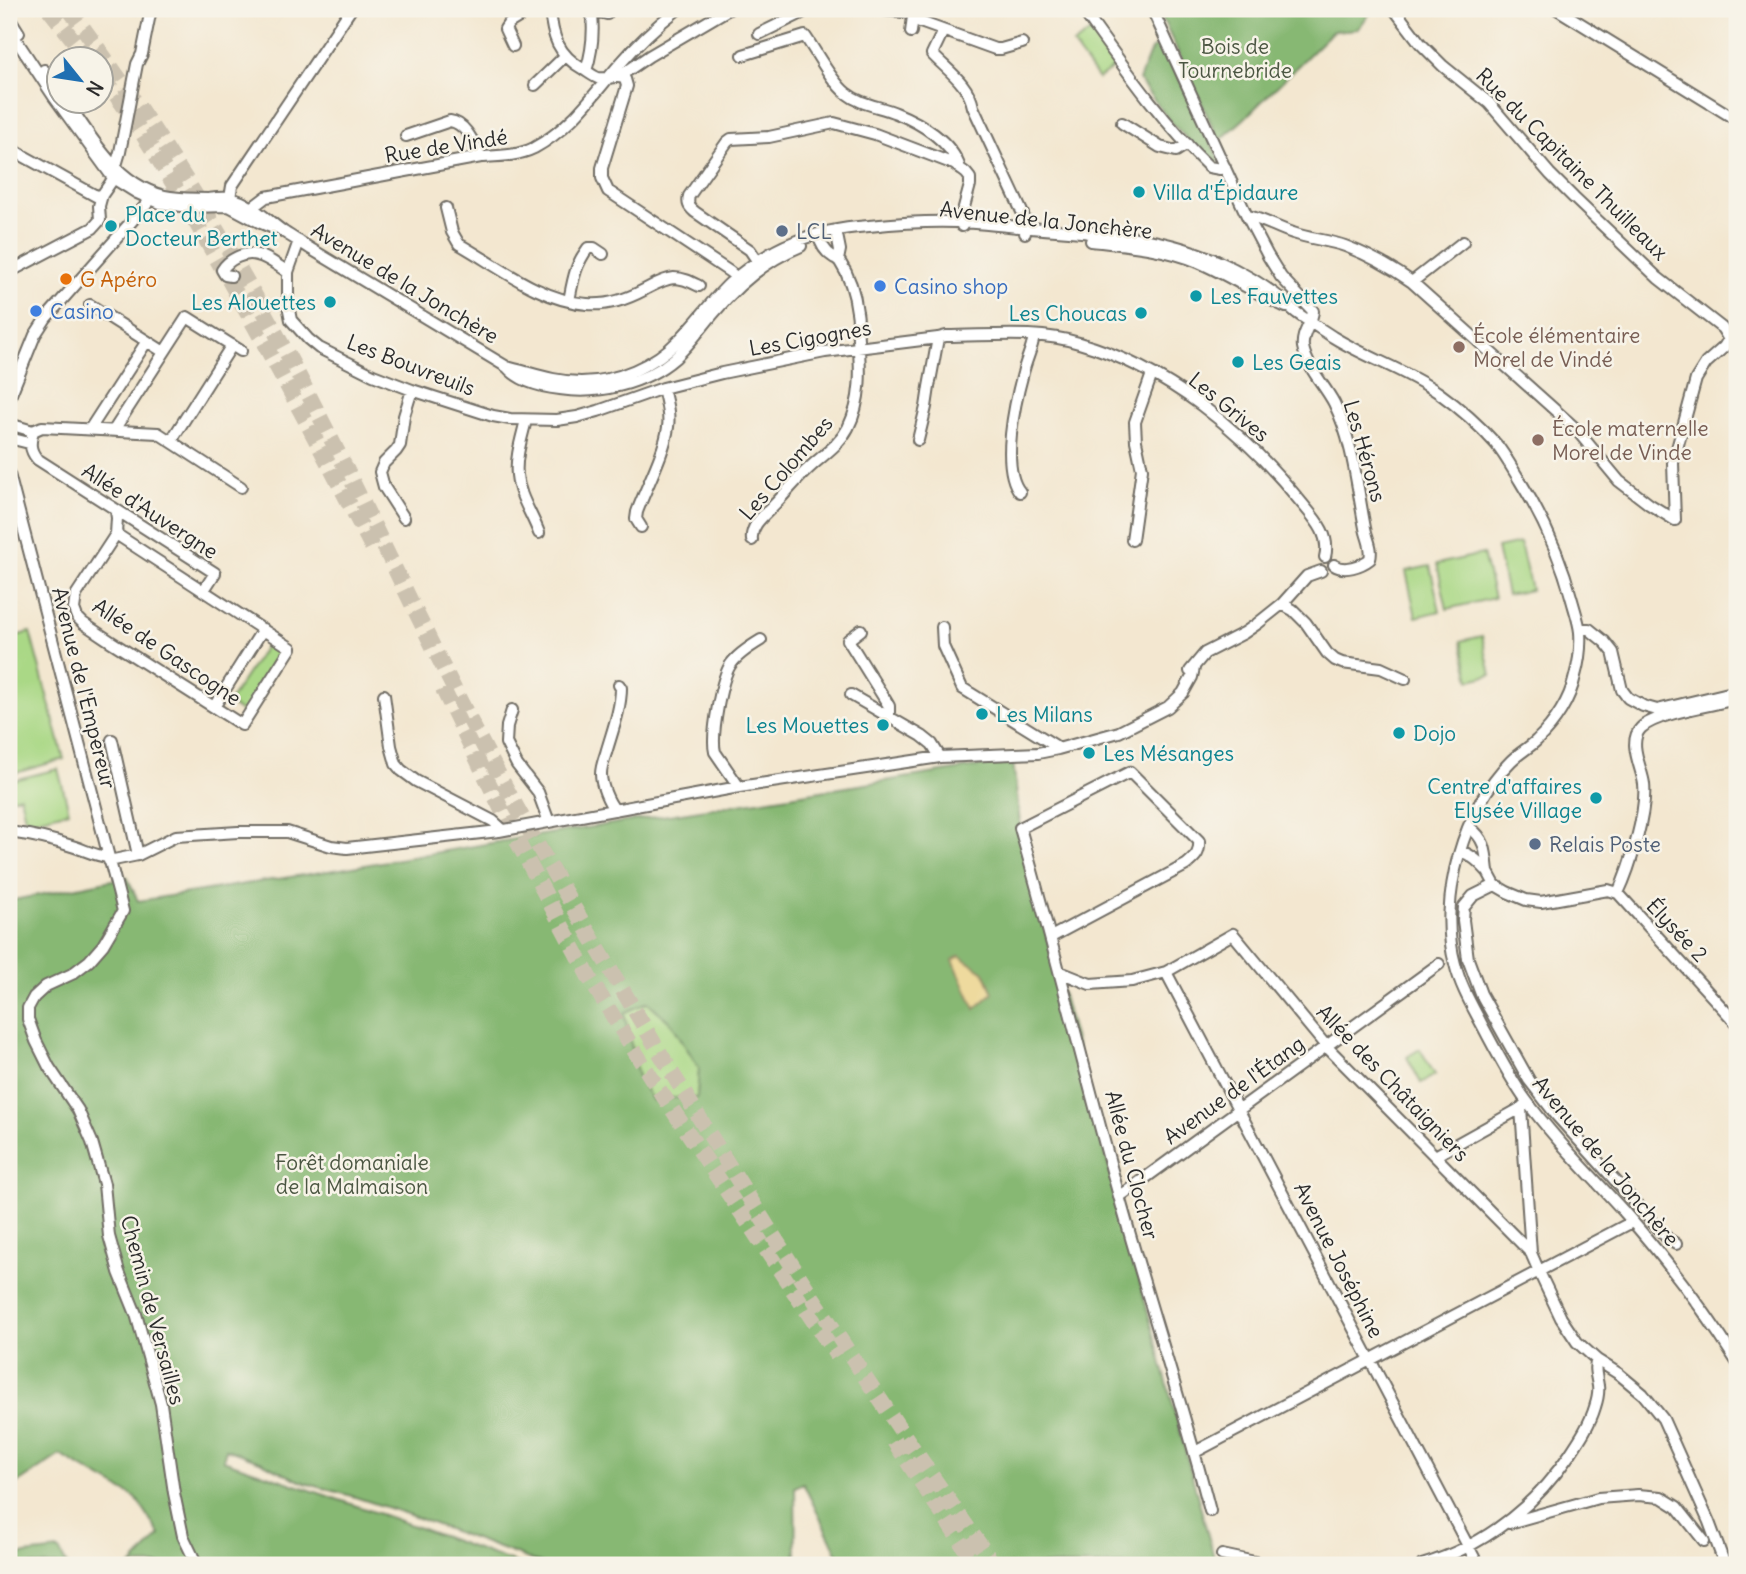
<svg xmlns="http://www.w3.org/2000/svg" width="1746" height="1574" font-family="Delius,sans-serif">
  <style>
    .green { fill: #aad886; stroke: #6a8258; stroke-width: 2 }
    .forest { fill: #87b873; stroke: #59724f; stroke-width: 2; fill-rule: evenodd }
    .sand { fill: #eeda9e; stroke: #8c8264; stroke-width: 2 }
    .lines { fill: none; stroke-linecap: round; stroke-linejoin: round }
    .highway-tunnel { stroke: #cbc1af; stroke-width: 16; stroke-dasharray: 16 8; stroke-linecap: butt }
    .minor-casing { stroke: #716d65; stroke-width: 14 }
    .minor { stroke: #fff; stroke-width: 10 }
    .culture-dot { fill: #0f9aa8; stroke: #f7f3e8; stroke-width: 2.5 }
    .service-dot { fill: #5c6f8a; stroke: #f7f3e8; stroke-width: 2.5 }
    .food-dot { fill: #e8710a; stroke: #f7f3e8; stroke-width: 2.5 }
    .shop-dot { fill: #3f7fe0; stroke: #f7f3e8; stroke-width: 2.5 }
    .education-dot { fill: #8d6e63; stroke: #f7f3e8; stroke-width: 2.5 }
    .labels { text-anchor: middle; dominant-baseline: central; stroke-width: 5; stroke-linejoin: round; paint-order: stroke }
    .park-label { font-size: 21px; fill: #4b5642; stroke: #f7f3e8 }
    .street-label { font-size: 21px; fill: #2b2b2b; stroke: #f7f3e8 }
    .culture-label { font-size: 21px; fill: #0d838f; stroke: #f7f3e8; text-anchor: start }
    .service-label { font-size: 21px; fill: #4e5e75; stroke: #f7f3e8; text-anchor: start }
    .food-label { font-size: 21px; fill: #c56008; stroke: #f7f3e8; text-anchor: start }
    .shop-label { font-size: 21px; fill: #366cbe; stroke: #f7f3e8; text-anchor: start }
    .education-label { font-size: 21px; fill: #785e54; stroke: #f7f3e8; text-anchor: start }
  </style>
  <rect width="100%" height="100%" fill="#f7f3e8"/>
  <filter id="ink" filterUnits="userSpaceOnUse"><feTurbulence type="fractalNoise" baseFrequency=".0143" numOctaves="2"/><feDisplacementMap in="SourceGraphic" scale="14" xChannelSelector="R" yChannelSelector="G"/><feConvolveMatrix kernelMatrix="1 2 1 2 8 2 1 2 1" color-interpolation-filters="sRGB"/></filter>
  <filter id="wash" filterUnits="userSpaceOnUse"><feTurbulence type="fractalNoise" baseFrequency=".00686" numOctaves="4" result="noise"/><feDisplacementMap in="SourceGraphic" scale="28" xChannelSelector="R" yChannelSelector="G"/><feGaussianBlur stdDeviation="1.57" result="paint"/><feColorMatrix in="noise" values="0 0 0 0 0 0 0 0 0 0 0 0 0 0 0 0 0 1.4 0 .05"/><feComposite in="paint" operator="in"/></filter>
  <g filter="url(#wash)">
    <rect width="100%" height="100%" fill="#f3e7d0"/>
    <!-- green -->
    <path class="green" d="M1092,31l25,34 -19,14 -25,-34z
      M1520,543l11,47 -24,5 -10,-47z
      M1483,554l11,44 -47,11 -10,-45z
      M1430,566l10,45 -24,6 -10,-46z
      M30,632l34,127 -55,16v-137z
      M1482,636l9,39 -21,5 -9,-39z
      M267,644l13,9 3,-5 2,1 -39,66 -18,-12z
      M58,769l11,42 -43,11 -6,-26 -11,3v-18z
      M648,1002l24,22 27,44 -2,30h-35l-9,3 -15,-24 -14,-65z
      M1420,1049l15,26 -14,8 -14,-26z"/>
    <!-- forest -->
    <path class="forest" d="M1158,9h215l-15,20 -25,2 -89,88 -25,22z
      M1162,43l58,118 -8,4 -42,-44 -31,-41 12,-30z
      M1013,761l7,63 26,109 170,632h-373l-40,-82 -8,4 1,78h-251l-141,-52 -49,-16 -50,-14 -20,-9 -25,-13 -34,-12 -3,11 169,58 129,47h-389l28,-30 -24,-37 -76,-43 -51,34v-588l118,-24 11,24 209,-33 156,-27zM648,1002l24,22 27,44 -2,30h-35l-9,3 -15,-24 -14,-64z
      M59,1550l8,15h-58v-9z"/>
    <!-- sand -->
    <path class="sand" d="M960,956l24,16 9,21 -18,16 -22,-49z"/>
  </g>
  <g filter="url(#ink)">
    <g class="lines">
      <!-- highway-tunnel -->
      <path class="highway-tunnel" d="M49,9l40,51
        M69,9c84,112 157,231 223,354 70,132 130,268 200,399 50,94 105,185 159,276 108,180 222,356 343,527
        M102,76c44,58 80,122 116,185 54,94 104,190 154,286
        M443,689l71,146 76,144 62,100 185,277
        M894,1441l82,124"/>
      <!-- minor casing -->
      <g class="minor-casing">
        <path id="minor" d="M550,9c2,27 8,46 33,60 5,3 10,7 15,9 10,2 18,-4 27,1l2,7 -25,82v10l6,13 122,81 10,9
          M873,9l40,4 10,-4
          M1082,9c40,55 78,111 127,158l11,2 5,-2
          M1152,9l95,207 21,40 13,21 32,34c-1,13 -12,22 -10,36 4,21 21,37 31,56 19,38 23,84 31,125 2,11 8,20 5,31 -9,7 -26,13 -36,6
          M1394,9l26,34 23,23 46,37 61,71 24,24 84,80 64,50c6,8 8,17 15,24
          M1557,9l180,111
          M913,13l1,5 6,4 75,27h6l21,-6
          M9,17l10,16
          M9,29l45,68 59,81 24,15 23,10 29,4 40,-1 32,17 12,5
          M943,31l-11,23c15,16 37,30 41,53l50,107 2,8v11
          M911,32l2,-16
          M759,34l43,-21 -2,-4
          M513,46l-8,-17 4,-6 23,-14
          M743,55l62,-19c12,17 26,45 41,57 15,12 33,13 50,20 25,10 55,28 64,55
          M44,70l16,20
          M586,71c6,-19 8,-37 6,-56l3,-4 12,3
          M620,76l29,-20 80,-47
          M535,85l30,-29
          M67,102c27,39 52,86 103,95 13,2 25,2 38,2 7,-1 15,-2 21,-1 21,4 38,22 55,34 9,6 18,11 27,17l196,118c13,15 34,20 53,22 38,6 85,-5 115,-31 14,-13 26,-30 38,-44 24,-29 53,-54 88,-68
          M1122,123l38,24 16,4 11,-7
          M406,136l44,-15c16,2 24,23 31,36
          M9,148l87,48 6,-1
          M229,204l3,-18 119,-177
          M446,208l6,24 7,12c39,22 82,57 128,60 19,2 40,-5 57,-14 10,-5 19,-11 30,-12 10,0 17,4 25,8
          M245,213l21,-16 215,-40c18,-1 37,-1 53,-9 37,-20 59,-53 85,-83 18,-21 37,-39 59,-56
          M1247,216c16,3 30,12 46,17 17,6 35,7 52,13 24,9 47,22 67,36l163,146 44,53 30,23 26,16
          M836,230l4,20 -2,10
          M299,241l-11,31v33l3,15 17,19 11,9 54,27 39,15 81,26 17,3 47,1 20,-3 21,-6 65,-23 59,-15 103,-21 113,-14 8,-2c44,0 90,-6 133,7 88,25 164,88 221,158 14,17 31,33 25,56
          M1091,241c36,4 74,7 107,21 31,13 58,32 88,45
          M760,265l-10,-15 -55,-38c-6,-5 -8,-8 -6,-16l38,-54 4,-3 38,-2 65,-14 41,11 79,30 12,9 4,5v7l-10,37 2,4
          M9,272l84,-44 7,-8 -1,-14 3,-11 9,-13 9,-30 17,-88 5,-10 9,-45
          M231,276l-6,-1 -3,-5c6,-10 22,-19 35,-15 11,2 22,12 31,17
          M1412,282l51,-40
          M569,301c4,-21 6,-36 19,-53h6l9,6
          M90,305l74,47
          M507,367c25,6 47,15 74,15 36,0 74,-17 98,-42 18,-18 33,-40 51,-57 19,-17 41,-32 64,-41 24,-10 49,-14 75,-16 29,-3 58,-5 87,-4 29,1 58,5 87,7 29,2 59,4 87,8 50,7 100,25 142,55 9,6 16,14 25,21 11,8 24,16 36,24 34,21 73,33 106,56 21,15 40,32 57,51 9,11 16,24 24,37 23,37 41,77 52,119 3,11 7,22 8,32 1,14 -1,30 -5,44 -5,24 -20,47 -38,64 -8,8 -18,13 -26,21 -47,46 -74,138 -56,203 5,21 16,40 26,59 14,26 27,52 44,76 30,41 67,77 101,115 41,47 78,95 111,148
          M9,399l26,-64 11,-17 108,-122
          M526,420c-4,17 -11,38 -9,55 2,21 15,39 22,58
          M9,424l24,7c-3,12 -4,18 4,28l178,114 -11,17
          M90,429l57,-88
          M114,430l73,-113 54,34
          M33,431l9,-4 116,6 83,54
          M9,438l20,5
          M918,440l8,-33 3,-20 9,-49
          M171,441l61,-96
          M9,474l114,437 -20,34 -14,16 -17,13 -26,12 -12,11 -6,11v11l8,22 13,26 29,43 14,32 12,42 5,52 10,36 17,42 25,90 13,89 9,43 14,29
          M1020,492c-20,-24 -5,-90 3,-119 3,-13 9,-24 11,-37
          M404,518l-20,-31 -4,-15 4,-9 12,-12 4,-6 4,-29 8,-26
          M1675,520l-2,-57 23,-84 10,-16 18,-16 5,-8
          M641,527l-5,-8 1,-7c9,-25 28,-60 31,-85 2,-13 -2,-26 -5,-39
          M116,534l175,114 -49,77 -132,-84 -27,-18 -6,-6 -3,-8 2,-14 40,-61 1,-16 -1,-7
          M752,540c-2,-15 13,-25 22,-35 11,-11 21,-24 33,-35 14,-14 31,-23 41,-42 14,-28 13,-58 10,-89 -1,-9 1,-18 -1,-27 -2,-17 -7,-35 -17,-50 -4,-5 -3,-2 -8,-6 -8,-5 -12,-14 -14,-22
          M1132,540l10,-71 -6,-28 -1,-19 17,-48
          M1282,604l11,6 13,13 21,30 8,7 7,3 39,5 24,11
          M942,627l1,19 19,42 92,57 4,4
          M1580,629h9l16,13 8,10 9,38 6,8 15,8 14,4 80,-19
          M861,630l-13,10 38,61 3,5v11
          M1190,671l15,-18 39,-20 13,-9 25,-20 25,-28 14,-5
          M384,695l7,51 5,18 5,6 15,11 77,40 10,9
          M851,695l71,41 10,8 8,13
          M214,707l49,-78
          M512,710l-5,16 -1,17 11,22 21,27 11,30
          M112,740l26,115
          M739,787l-24,-35c-4,-16 6,-74 16,-88 7,-10 20,-18 30,-24
          M615,810c-7,-8 -14,-25 -14,-36 0,-7 3,-15 5,-21 6,-21 15,-44 15,-65l-2,-3
          M9,832c23,3 45,8 66,15 12,4 21,9 33,10
          M1460,851c12,4 19,11 28,21 -2,-20 -2,-33 -19,-45
          M109,861l29,-6 38,-19 62,-4h49l44,14 16,2 152,-17 240,-44 201,-30 98,-4 20,-4 61,-17 49,-25 15,-14 9,-16 2,-9
          M1488,872l7,13 12,7 19,8 15,2 67,-12 10,3 119,131
          M1495,885l-22,11 -9,11 -1,13 5,39 13,35 48,86 28,36 111,123 8,5
          M1618,893c12,-25 29,-81 26,-109 -2,-16 -17,-42 -3,-56 14,-14 66,-22 87,-27l9,1
          M1051,937l135,-72c9,-8 14,-11 13,-24l-69,-69 -110,56c35,122 65,246 99,368 29,105 64,209 91,315
          M1060,972l30,12 42,-3 34,-9 67,-38 93,112 205,207
          M1166,972l312,593
          M1527,1102l-6,6 10,145 10,23 20,42 16,24 20,18 22,14 24,20 20,25 46,103 16,43
          M1435,1156l86,-48
          M1119,1197l320,-233
          M1195,1452l437,-230
          M1509,1523l89,-25 40,-3 23,2 16,10 27,34
          M1222,1555l47,10
          M1422,1565c62,-19 112,-58 148,-111 10,-15 20,-30 25,-47 2,-6 4,-15 3,-21 -1,-9 -5,-18 -1,-26"/>
      </g>
      <!-- minor -->
      <use href="#minor" class="minor"/>
    </g>
  </g>
  <!-- markers -->
  <g class="culture-dot">
    <circle cx="1139" cy="192" r="7"/>
    <circle cx="111" cy="226" r="7"/>
    <circle cx="1196" cy="296" r="7"/>
    <circle cx="330" cy="302" r="7"/>
    <circle cx="1141" cy="313" r="7"/>
    <circle cx="1238" cy="362" r="7"/>
    <circle cx="982" cy="714" r="7"/>
    <circle cx="883" cy="725" r="7"/>
    <circle cx="1399" cy="733" r="7"/>
    <circle cx="1089" cy="753" r="7"/>
    <circle cx="1596" cy="798" r="7"/>
  </g>
  <g class="service-dot">
    <circle cx="782" cy="231" r="7"/>
    <circle cx="1535" cy="844" r="7"/>
  </g>
  <circle class="food-dot" cx="66" cy="279" r="7"/>
  <g class="shop-dot">
    <circle cx="880" cy="286" r="7"/>
    <circle cx="36" cy="311" r="7"/>
  </g>
  <g class="education-dot">
    <circle cx="1459" cy="347" r="7"/>
    <circle cx="1538" cy="440" r="7"/>
  </g>
  <g class="labels">
    <!-- park labels -->
    <g class="park-label">
      <text x="1235" y="46">Bois de<tspan x="1235" dy="24">Tournebride</tspan></text>
      <text x="352" y="1162">Forêt domaniale<tspan x="352" dy="24">de la Malmaison</tspan></text>
    </g>
    <!-- street labels -->
    <g class="street-label">
      <text transform="translate(446 146) rotate(-9)">Rue de Vindé</text>
      <text transform="translate(1572 164) rotate(45)">Rue du Capitaine Thuilleaux</text>
      <text transform="translate(1046 220) rotate(6)">Avenue de la Jonchère</text>
      <text transform="translate(405 283) rotate(31)">Avenue de la Jonchère</text>
      <text transform="translate(810 338) rotate(-10)">Les Cigognes</text>
      <text transform="translate(411 365) rotate(21)">Les Bouvreuils</text>
      <text transform="translate(1229 407) rotate(39)">Les Grives</text>
      <text transform="translate(1365 451) rotate(74)">Les Hérons</text>
      <text transform="translate(786 468) rotate(-49)">Les Colombes</text>
      <text transform="translate(150 511) rotate(33)">Allée d'Auvergne</text>
      <text transform="translate(167 652) rotate(34)">Allée de Gascogne</text>
      <text transform="translate(84 688) rotate(76)">Avenue de l'Empereur</text>
      <text transform="translate(1677 930) rotate(47)">Élysée 2</text>
      <text transform="translate(1393 1083) rotate(46)">Allée des Châtaigniers</text>
      <text transform="translate(1234 1090) rotate(-36)">Avenue de l'Étang</text>
      <text transform="translate(1606 1161) rotate(50)">Avenue de la Jonchère</text>
      <text transform="translate(1132 1165) rotate(75)">Allée du Clocher</text>
      <text transform="translate(1339 1260) rotate(63)">Avenue Joséphine</text>
      <text transform="translate(153 1310) rotate(75)">Chemin de Versailles</text>
    </g>
    <!-- culture labels -->
    <g class="culture-label">
      <text x="1153" y="192">Villa d'Épidaure</text>
      <text x="125" y="214">Place du<tspan x="125" dy="24">Docteur Berthet</tspan></text>
      <text x="1210" y="296">Les Fauvettes</text>
      <text x="316" y="302" text-anchor="end">Les Alouettes</text>
      <text x="1127" y="313" text-anchor="end">Les Choucas</text>
      <text x="1252" y="362">Les Geais</text>
      <text x="996" y="714">Les Milans</text>
      <text x="869" y="725" text-anchor="end">Les Mouettes</text>
      <text x="1413" y="733">Dojo</text>
      <text x="1103" y="753">Les Mésanges</text>
      <text x="1582" y="786" text-anchor="end">Centre d'affaires<tspan x="1582" dy="24">Elysée Village</tspan></text>
    </g>
    <!-- service labels -->
    <g class="service-label">
      <text x="796" y="231">LCL</text>
      <text x="1549" y="844">Relais Poste</text>
    </g>
    <!-- food labels -->
    <g class="food-label">
      <text x="80" y="279">G Apéro</text>
    </g>
    <!-- shop labels -->
    <g class="shop-label">
      <text x="894" y="286">Casino shop</text>
      <text x="50" y="311">Casino</text>
    </g>
    <!-- education labels -->
    <g class="education-label">
      <text x="1473" y="335">École élémentaire<tspan x="1473" dy="24">Morel de Vindé</tspan></text>
      <text x="1552" y="428">École maternelle<tspan x="1552" dy="24">Morel de Vinde</tspan></text>
    </g>
  </g>
  <!-- margin -->
  <rect width="1746" height="1574" fill="none" stroke="#f7f3e8" stroke-width="35"/>
  <!-- north arrow -->
  <g transform="translate(80 80) rotate(120)"><circle r="33" fill="#f7f3e8" stroke="#a5a39c" stroke-width="2"/>
  <path d="M0-5L12 26L0 18L-12 26Z" fill="#1f6fb2"/>
  <text y="-10" font-size="19" font-weight="bold" text-anchor="middle" fill="#2b2b2b">N</text>
  </g>
</svg>
